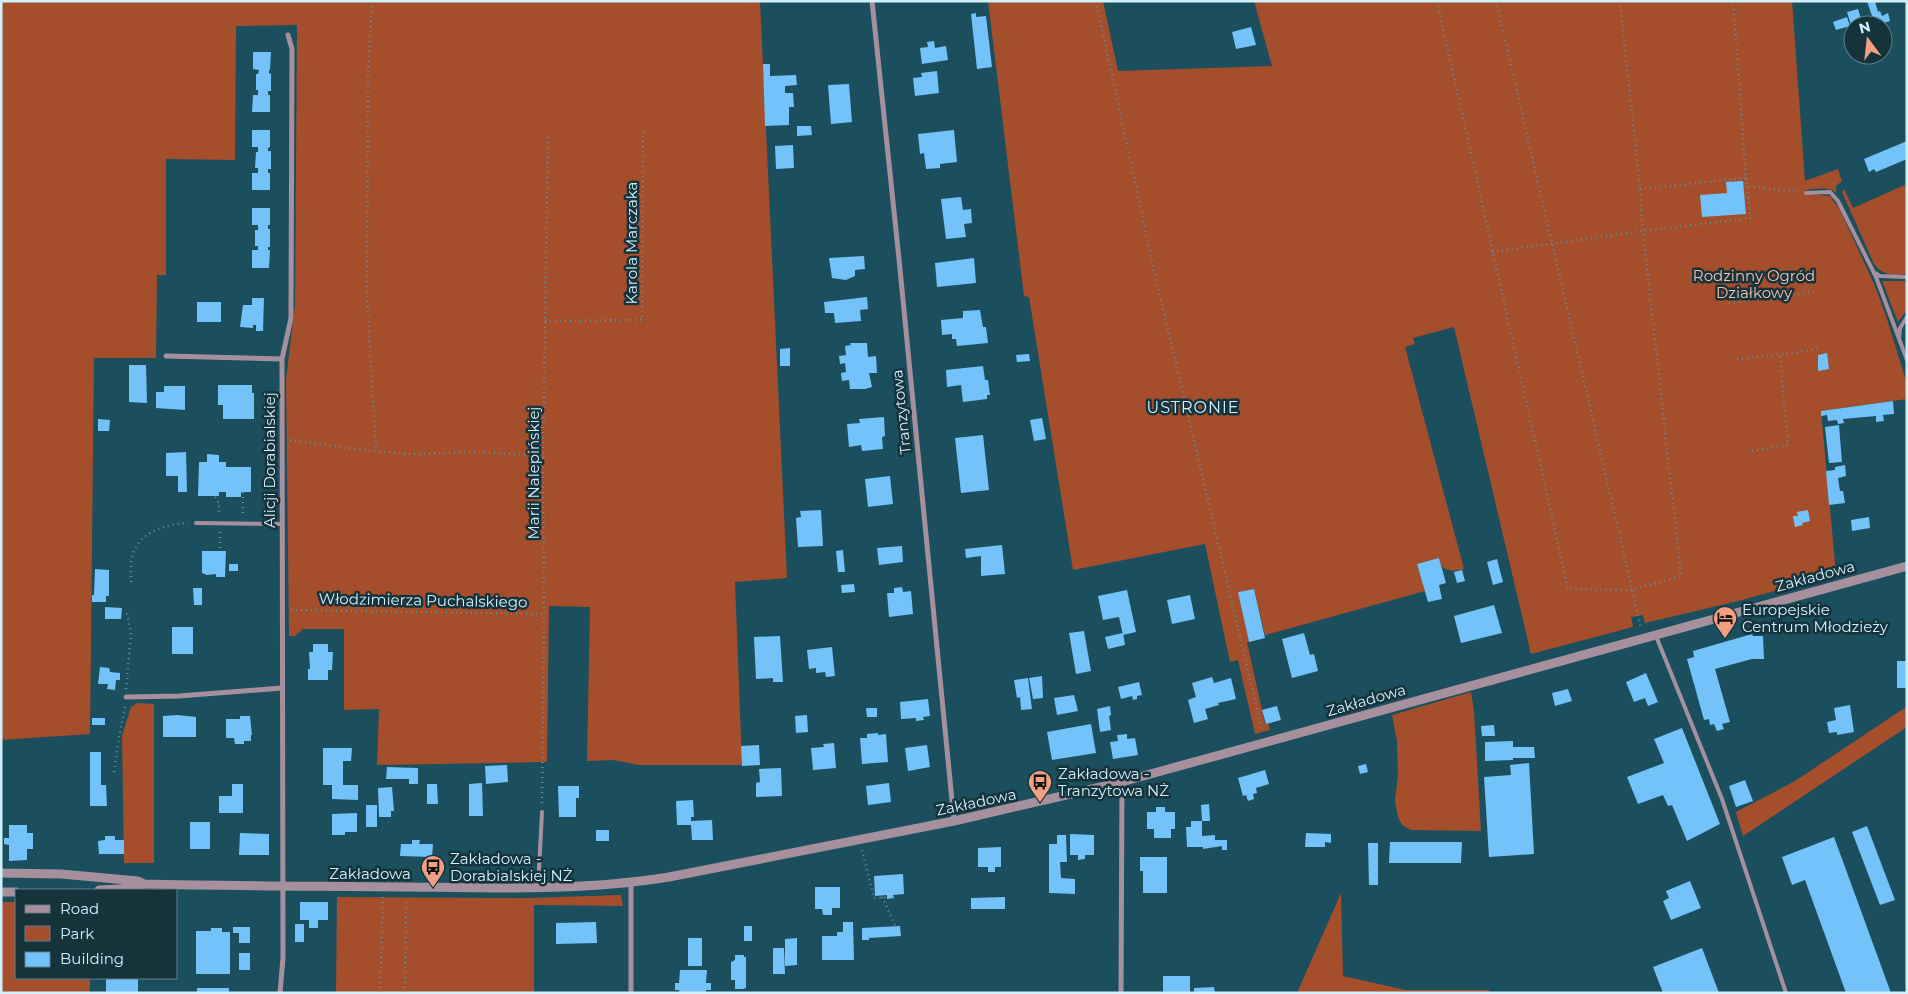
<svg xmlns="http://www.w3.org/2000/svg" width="1908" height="994" font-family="Montserrat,sans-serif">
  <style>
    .green { fill: #a44e2c }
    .building { fill: #73c2fa }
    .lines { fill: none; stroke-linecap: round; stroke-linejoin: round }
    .path { stroke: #628f9c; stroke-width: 2.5; stroke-dasharray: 1 4; stroke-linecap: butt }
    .service { stroke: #a7909e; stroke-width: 4 }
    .minor { stroke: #a7909e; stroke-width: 5 }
    .tertiary { stroke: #a7909e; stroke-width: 9 }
    .labels { text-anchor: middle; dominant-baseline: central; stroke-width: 5; stroke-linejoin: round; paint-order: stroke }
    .street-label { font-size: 15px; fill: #d0f1fc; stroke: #16323b }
    .park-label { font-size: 15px; fill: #f8c2ae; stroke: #16323b }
    .poi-label { font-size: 15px; fill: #d0f1fc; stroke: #16323b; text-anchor: start }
    .neighbourhood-label { font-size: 16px; letter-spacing: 1px; fill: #d0f1fc; stroke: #16323b }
  </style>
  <rect width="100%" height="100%" fill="#1b4f5e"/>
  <!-- green -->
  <path class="green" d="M1,1h759l27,577 -52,4 7,183h-103l-26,-5 -26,1 3,-154 -41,-1 -2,156 -170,3 2,-56 -35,1v-81h-41l-8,7h-6l-3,-256 9,-75 2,-280 -61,1 -1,134 -69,-1v116h-9l-1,83h-62l-4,376 -89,6z
    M988,1h115l15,70 154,-5 -18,-65h538l13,180 33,-12 4,12 -6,5v7c-7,-7 -21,-4 -30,-3v4l24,2 10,14 35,76 11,30 21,68v15l-86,12 15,163 -98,27 -93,22 -2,-8 -12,2 2,10 -102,27 -77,-327 -41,11 2,6 -10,3 59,222c-9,2 -14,3 -22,-2l-3,-9 -22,6 8,27 -160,44 -11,-46 -15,3 10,50h-2l18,82 3,-1 2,7 -15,4 -17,-74 -8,2 -25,-118 -132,26 -44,-273 -5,-1z
    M1907,184v41l-2,1 2,4v44c-13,2 -25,1 -33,-10l-32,-72 2,-3 9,19z
    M1882,281h25v29l-9,12z
    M1907,671v56l-164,109 -7,-24 59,-31 111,-74z
    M1471,692l3,19 7,120 -70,-1 -9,-5 -4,-8 -3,-16 3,-27 -1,-33 -5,-26z
    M137,703l17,1v159h-30l-2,-127 9,-29z
    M1341,893l2,83 63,14h84l-3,3h-190z
    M621,895l2,11 -89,-1v88h-198l1,-96 191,1z
    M1,902h15v76h74v15h-89z"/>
  <!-- building -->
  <path class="building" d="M1867,1h8l3,11 2,-1 2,5 6,-3 2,8 -12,4h-4l-1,-4 -11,4 -1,-3 12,-3z
    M1858,9l4,13 -11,3 -4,-13z
    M976,13v4l10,-1 6,51 -15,2 -6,-55z
    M1847,17l3,9 -14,4 -3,-8z
    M1251,27l5,18 -20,4 -4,-17z
    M934,41l1,7 11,-2 2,14 -26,4 -2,-16 8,-1 -1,-5z
    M253,52h18l-1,18h-1v4l2,-1v18h-3v4h2v17h-18l1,-17h5v-5h-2v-16h2l1,-4 -6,-1z
    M763,64h7v12l26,-1 1,10 -12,1v7h8l1,14h-5v18l-24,1z
    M937,71l2,22 -24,3 -2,-18 9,-1 -1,-4z
    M849,84l3,38 -21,2 -3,-39z
    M797,126h14l1,9 -15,1z
    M252,130h18v17l-2,1v3h3v18h-3v4h2v17h-18v-17h6v-5h-3l1,-16h2v-5h-6z
    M954,130l3,32 -17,2v4l-14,1 -2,-16 -4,1 -2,-20z
    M1907,141v18l-31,13 -2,-3 -5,3 -5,-13z
    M793,145l1,23 -18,1 -1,-23z
    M1743,181l3,33 -44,3 -2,-22 27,-2 -1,-11z
    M961,197l2,13 8,-1 1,14 -8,1 2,13 -20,2 -5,-40z
    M252,208h18v17h-2v4h2v18h-2v3h2l-1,18h-17v-18h6v-4h-3v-16h3v-5h-6z
    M864,256l1,13 -10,1v6l-9,4 -14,-2 -3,-20z
    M974,258l2,25 -39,4 -2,-24z
    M867,297l1,12 -8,1 1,11 -26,2 -1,-10h-9l-1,-11z
    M252,298h12l-1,33h-7v-6h-3v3l-13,-1 3,-22h9z
    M197,302h24v20h-24z
    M980,310l3,17h3l2,16 -31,3 -1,-7h-4v-5l-10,1 -1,-15 22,-2v-7z
    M850,343h17l1,14 8,-1 1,17h-8l3,14 -7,2h-15l-1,-9 -7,1 -1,-8 5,-1 -1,-9 -5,1 -1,-8 7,-1 -1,-9 6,-1z
    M790,348v18h-10v-17z
    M1827,353l2,16 -11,2v-16z
    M1029,354l1,7 -13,1 -1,-7z
    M129,365h17l1,38 -18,-1z
    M983,366l2,14h3l2,15h-3v4l-24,3 -2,-17 -14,2 -1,-17z
    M218,385h34v8h2v26h-31v-14h-5z
    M164,386h21v24l-29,-2v-16h8z
    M1893,401l1,13 -11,1 1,6 -8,1v-6l-33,3 1,4 -6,1 -1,-4 -9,1 -1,-6 -6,1v-5z
    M884,417l1,19 -3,1 1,12 -21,2 -1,-6 -12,2 -2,-23 13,-1 -1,-4z
    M1042,418l4,21 -12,2 -4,-21z
    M98,419l12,1 -1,11h-11z
    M1839,425l3,37 -13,1 -4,-36z
    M983,435l6,55 -28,3 -6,-55z
    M186,452l1,40h-9v-16h-12v-23z
    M207,454l12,1v7h7v5h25v25h-10v5h-15v-5h-7v4h-21l1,-34h8z
    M1845,465l1,11 -8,2 2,13h3l2,12 -16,2 -3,-34 9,-1v-3z
    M890,476l3,28 -25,3 -3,-28z
    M821,510l2,36 -25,1 -2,-29 5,-1 -1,-6z
    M1808,510l2,11 -8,2 1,2 -8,2 -2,-11h5l-1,-4z
    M1869,517l1,11 -18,3 -1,-11z
    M1002,545l3,29 -24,2v-20l-15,2 -1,-9z
    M902,546l1,16 -24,3 -2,-17z
    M843,550l2,22h-7l-2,-21z
    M202,551h24l-1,26h-9v-3l-9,1 -5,-2z
    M1439,558l7,25 -7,2 3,14 -14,3 -11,-38z
    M1497,559l6,23 -10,3 -6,-23z
    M229,564h9v7h-9z
    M95,569l14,1v26h-3v6h-14v-7h2z
    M1462,570l3,11 -8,2 -3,-11z
    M854,584l1,8 -13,1 -1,-8z
    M902,587l1,5 8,-1 2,23 -24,3 -2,-24h7v-5z
    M193,588h9v17h-8z
    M1254,589l11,49 -16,4 -11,-50z
    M1127,590l9,42 -13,3 -4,-18 -16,3 -5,-24z
    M1190,595l5,24 -23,5 -5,-24z
    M1494,605l8,28 -41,10 -7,-27z
    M105,607l17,1 -1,11h-16z
    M172,627h21v27h-21z
    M1084,631l7,40 -15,3 -7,-41z
    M1123,633l2,12 -17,4 -3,-12z
    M1304,633l6,22 4,-1 4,17 -26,7 -10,-39z
    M1752,634l1,2h10l1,23h-12l-37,10 15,53 -8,2 2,5 -7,2 -3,-7 -4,1 -1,-6 -5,1 -17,-61 7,-2 -1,-6z
    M780,636l3,46h-10v-4l-17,1 -2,-42z
    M313,644h15v8h5l-1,18h-4v10h-20v-11h2l-1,-17h4z
    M832,647l3,29 -9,1 -1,-5 -9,1v-5l-7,1 -2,-19z
    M1897,661h10v27h-10z
    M100,667l9,1 1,4 10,1v7h-4l-1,10 -8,-1 1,-5h-10z
    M1646,673l12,29 -10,4 -3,-8 -11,4 -8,-20z
    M1042,676l1,22 -10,1 -4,-21z
    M1212,677l2,6 17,-5 5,21 -18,4 1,2 -14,4 3,10 -14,4 -6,-23 8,-3 -4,-14z
    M1028,678l4,31 -11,1 -1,-13 -3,1 -3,-18z
    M1139,682l3,13 -5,1v3l-4,1 -1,-4 -11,3 -3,-12z
    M1568,689l4,12 -17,5 -3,-13z
    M1074,695l4,16 -21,4 -3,-17z
    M928,699l2,17 -7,1 1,3 -8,1v-3l-15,1 -1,-17z
    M1850,705l4,27 -17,3v-3l-8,1 -2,-11 9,-2 -2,-12z
    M1110,706l1,9 -2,1 2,14 -11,2 -3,-23z
    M1277,706l4,14 -15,4 -4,-14z
    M866,708h11v9h-10z
    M178,715l18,2v20h-33v-21z
    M807,715l1,17 -12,1 -1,-17z
    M240,716h10l2,19h-1v6h-7v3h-9l-1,-6h-8v-19h14z
    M92,718h13v7h-13z
    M1091,724l5,29 -44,7 -5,-28z
    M1494,725l1,11h-13l-1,-10z
    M1682,728l38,96 -33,17 -15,-36 -4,1 -5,-11 -25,9 -11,-27 37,-14 -10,-24z
    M878,733v2l8,-1 2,28 -26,2 -2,-26h7v-4z
    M1127,734v5l8,-1 3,17 -25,4 -3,-17 8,-1 -1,-6z
    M1513,741v6h21l1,11h-22v2l-28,1v-19z
    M834,743l2,25 -23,2 -2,-22 13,-1 -1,-3z
    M759,745l1,20 -18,1 -1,-20z
    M927,745l3,22 -22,4 -3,-23z
    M323,748h29l-1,13h-8v24h15v15l-26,-1v-14h-9z
    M90,752h11v33h5l1,21h-17z
    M1529,763l5,91 -45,3 -5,-80 27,-2 -1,-10z
    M1366,764l2,8 -8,2 -2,-8z
    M507,765l1,17 -22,2 -1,-18z
    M387,767l31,1v16h-9v-5h-23z
    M781,768l1,28 -26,1v-14l4,-1 -1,-13z
    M1265,770l4,14 -13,4 1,5 -4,1 1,5 -6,2 -2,-6 -3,1 -5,-18z
    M1745,780l8,21 -17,6 -7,-21z
    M482,783l1,33h-14v-32z
    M889,783l2,19 -23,3 -2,-19z
    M232,784h11v29h-24v-17h13z
    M427,784h10l1,20h-11z
    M558,786h21v12h-3v19h-17z
    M392,787l2,24h-3v6h-12l-1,-29z
    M693,800l1,17h-3v4l21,-1 1,20h-21l-1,-15h-14l-1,-24z
    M1209,804l1,17h-8l-1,-16z
    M366,805h11v22h-11z
    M1156,807h9v5h10v17h-4v9h-17v-9h-7v-17h9z
    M357,813v19h-12v3h-13v-21z
    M1191,821h11v15l13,-1v5h12v10h-5v-4l-19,3v-2h-16l-1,-20h5z
    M190,822h20v27h-20z
    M9,825h18v8h6v16h-6v11l-18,1v-16l-5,-1v-6h5z
    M1867,826l28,74 -15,5 -28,-73z
    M596,830h13v11h-13z
    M240,833l29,1v21h-30z
    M1306,833l25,1v9l-6,-1v5h-20z
    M1070,834l24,1v20h-9v4l-7,1v-5h-8z
    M1057,835h9l1,27h-7l1,16 14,1v15l-26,-1v-49h8z
    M105,836h10v4h9v14h-25l-1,-13 7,-1z
    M1834,837l57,156h-45l-41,-113 -13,5 -10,-28z
    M412,840h8l-1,4h14l-1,13 -32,-1 1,-12h11z
    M1390,842h72l-1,21h-72z
    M1368,843h10v42h-9z
    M1001,847v20h-6v5h-7v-5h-10v-19z
    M1140,857h27v36h-24v-22h-3z
    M903,874l1,20 -11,1 1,3 -7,1v-4l-12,1 -1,-20z
    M1690,881l11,27 -30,12 -8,-19 6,-3 -3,-7z
    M815,887h25v21h-8v7h-9l-1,-6h-7z
    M1005,897v12h-34v-11z
    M300,902h28v18h-10v8h-9v-8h-9z
    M596,922l1,21 -41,1v-21z
    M843,922h10l1,38h-32v-24h15v-4h6z
    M295,924h9v18h-9z
    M744,926h8v15h-8z
    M900,926l1,10 -32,2v2h-7v-12z
    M233,927h17v16h-11v-10h-6z
    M211,928h11v4h8v42h-34v-43h15z
    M688,938h14v28h-14z
    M797,938v27l-12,1v-27z
    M773,948h11l1,26h-12z
    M1702,948l17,45h-56l-10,-26z
    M239,953h11v17h-11z
    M735,955h9v2h2v31l-3,1h-8v-9h-4v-18l4,-2z
    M680,970h27l-1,13h5v7h-5v3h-26l-1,-3h-4v-7h4z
    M1163,976h27v16h-27z
    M106,978h32v15h-32z
    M1214,987l1,6h-21v-5z
    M197,988h32v5h-32z"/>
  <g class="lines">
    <!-- path -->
    <path class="path" d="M372,1l-4,75 -1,220 9,155
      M1096,1l58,269 108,461
      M1437,1l131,588 63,1 50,-14 -38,-345 -3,-42 -20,-188
      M1496,1l145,627
      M1746,178l1,8 51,6
      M1640,189l106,-11 -13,-177
      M1492,252l151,-21 107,-13 -3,-32
      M1729,303l85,-11
      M545,321l97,-1 1,-190
      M1737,359l70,-8 10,-4
      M290,440l64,9 54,5 73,-2 62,4
      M1752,451l36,-6 -8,-90
      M243,492v22
      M215,497l4,6v11
      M220,532v18
      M131,582c0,-8 -1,-19 2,-28 7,-23 34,-30 55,-31
      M291,610l253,4
      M126,689l5,-55 -4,-21
      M114,772l5,-35 6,-30
      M542,803l2,-190 -1,-157 5,-323
      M862,850l12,48 13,-1
      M882,897l14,30
      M380,993l3,-96
      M405,993l1,-94"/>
    <!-- service -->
    <path class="service" d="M1806,193l24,-1 8,9 38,76 31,83
      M1875,273l5,3 27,1
      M1899,338l1,-10 7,-11
      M196,523l85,1
      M1656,636l66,163 64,194
      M538,888l4,-76"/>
    <!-- minor -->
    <path class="minor" d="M872,1l27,258 55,562
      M166,356l116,3
      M126,697l53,-1 103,-8
      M631,883v110
      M280,993l3,-35 -1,-599 9,-41 1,-269 -4,-14
      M1121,993l1,-211"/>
    <!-- tertiary -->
    <path class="tertiary" d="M1,873l60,1 77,7 6,3c88,2 176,2 264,3 88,1 175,4 261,-10l285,-56 160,-37 793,-218
      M99,890l39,-2 6,-4
      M1,892h15"/>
  </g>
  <!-- icons -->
  <defs>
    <g id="hotel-pin" transform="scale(1.25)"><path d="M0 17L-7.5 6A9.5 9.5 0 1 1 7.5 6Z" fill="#f2a081" stroke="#16323b"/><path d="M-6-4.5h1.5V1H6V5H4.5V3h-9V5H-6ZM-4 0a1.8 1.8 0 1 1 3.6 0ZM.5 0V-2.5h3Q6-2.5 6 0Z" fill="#111"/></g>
    <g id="bus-pin" transform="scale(1.25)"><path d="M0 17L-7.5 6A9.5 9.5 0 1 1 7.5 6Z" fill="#f2a081" stroke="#16323b"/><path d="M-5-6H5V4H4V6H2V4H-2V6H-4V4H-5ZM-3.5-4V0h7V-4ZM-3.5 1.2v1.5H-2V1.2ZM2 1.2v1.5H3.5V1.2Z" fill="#111"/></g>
  </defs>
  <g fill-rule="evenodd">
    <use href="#hotel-pin" x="1725" y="618"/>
    <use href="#bus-pin" x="1040" y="782"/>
    <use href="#bus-pin" x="433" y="867"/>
  </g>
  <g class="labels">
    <!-- street labels -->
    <g class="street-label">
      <text transform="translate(631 243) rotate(-90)">Karola Marczaka</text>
      <text transform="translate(901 412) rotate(-96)">Tranzytowa</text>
      <text transform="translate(269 460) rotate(-90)">Alicji Dorabialskiej</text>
      <text transform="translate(533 473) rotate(-90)">Marii Nalepińskiej</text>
      <text transform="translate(1815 576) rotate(-15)">Zakładowa</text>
      <text transform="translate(423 600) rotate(1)">Włodzimierza Puchalskiego</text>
      <text transform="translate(1366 700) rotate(-16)">Zakładowa</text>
      <text transform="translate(976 802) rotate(-12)">Zakładowa</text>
      <text x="370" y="873">Zakładowa</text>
    </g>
    <!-- park labels -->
    <g class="park-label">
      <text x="1754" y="275">Rodzinny Ogród<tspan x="1754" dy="17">Działkowy</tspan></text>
    </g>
    <!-- poi labels -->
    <g class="poi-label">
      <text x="1742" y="609">Europejskie<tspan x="1742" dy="17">Centrum Młodzieży</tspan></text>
      <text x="1058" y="773">Zakładowa -<tspan x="1058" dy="17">Tranzytowa NŻ</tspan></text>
      <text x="450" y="858">Zakładowa -<tspan x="450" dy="17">Dorabialskiej NŻ</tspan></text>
    </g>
    <!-- neighbourhood labels -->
    <g class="neighbourhood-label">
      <text x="1193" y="407">USTRONIE</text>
    </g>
  </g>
  <!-- border -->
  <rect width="1908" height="994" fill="none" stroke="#d0f1fc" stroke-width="5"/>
  <!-- legend -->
  <rect x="15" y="889" width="162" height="90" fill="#16323b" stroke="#607e88"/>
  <rect x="25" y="905" width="25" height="8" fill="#a7909e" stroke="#607e88"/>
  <text x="60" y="914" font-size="15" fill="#d0f1fc">Road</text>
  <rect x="25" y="926" width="25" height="15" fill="#a44e2c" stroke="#607e88"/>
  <text x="60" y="939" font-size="15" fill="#d0f1fc">Park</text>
  <rect x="25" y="952" width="25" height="15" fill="#73c2fa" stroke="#607e88"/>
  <text x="60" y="964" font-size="15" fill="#d0f1fc">Building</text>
  <!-- north arrow -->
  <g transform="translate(1868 40) rotate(345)"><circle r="24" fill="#16323b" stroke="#607e88"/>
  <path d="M0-4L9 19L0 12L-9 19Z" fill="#f2a081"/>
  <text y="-8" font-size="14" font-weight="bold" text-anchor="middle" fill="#d0f1fc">N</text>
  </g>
</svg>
